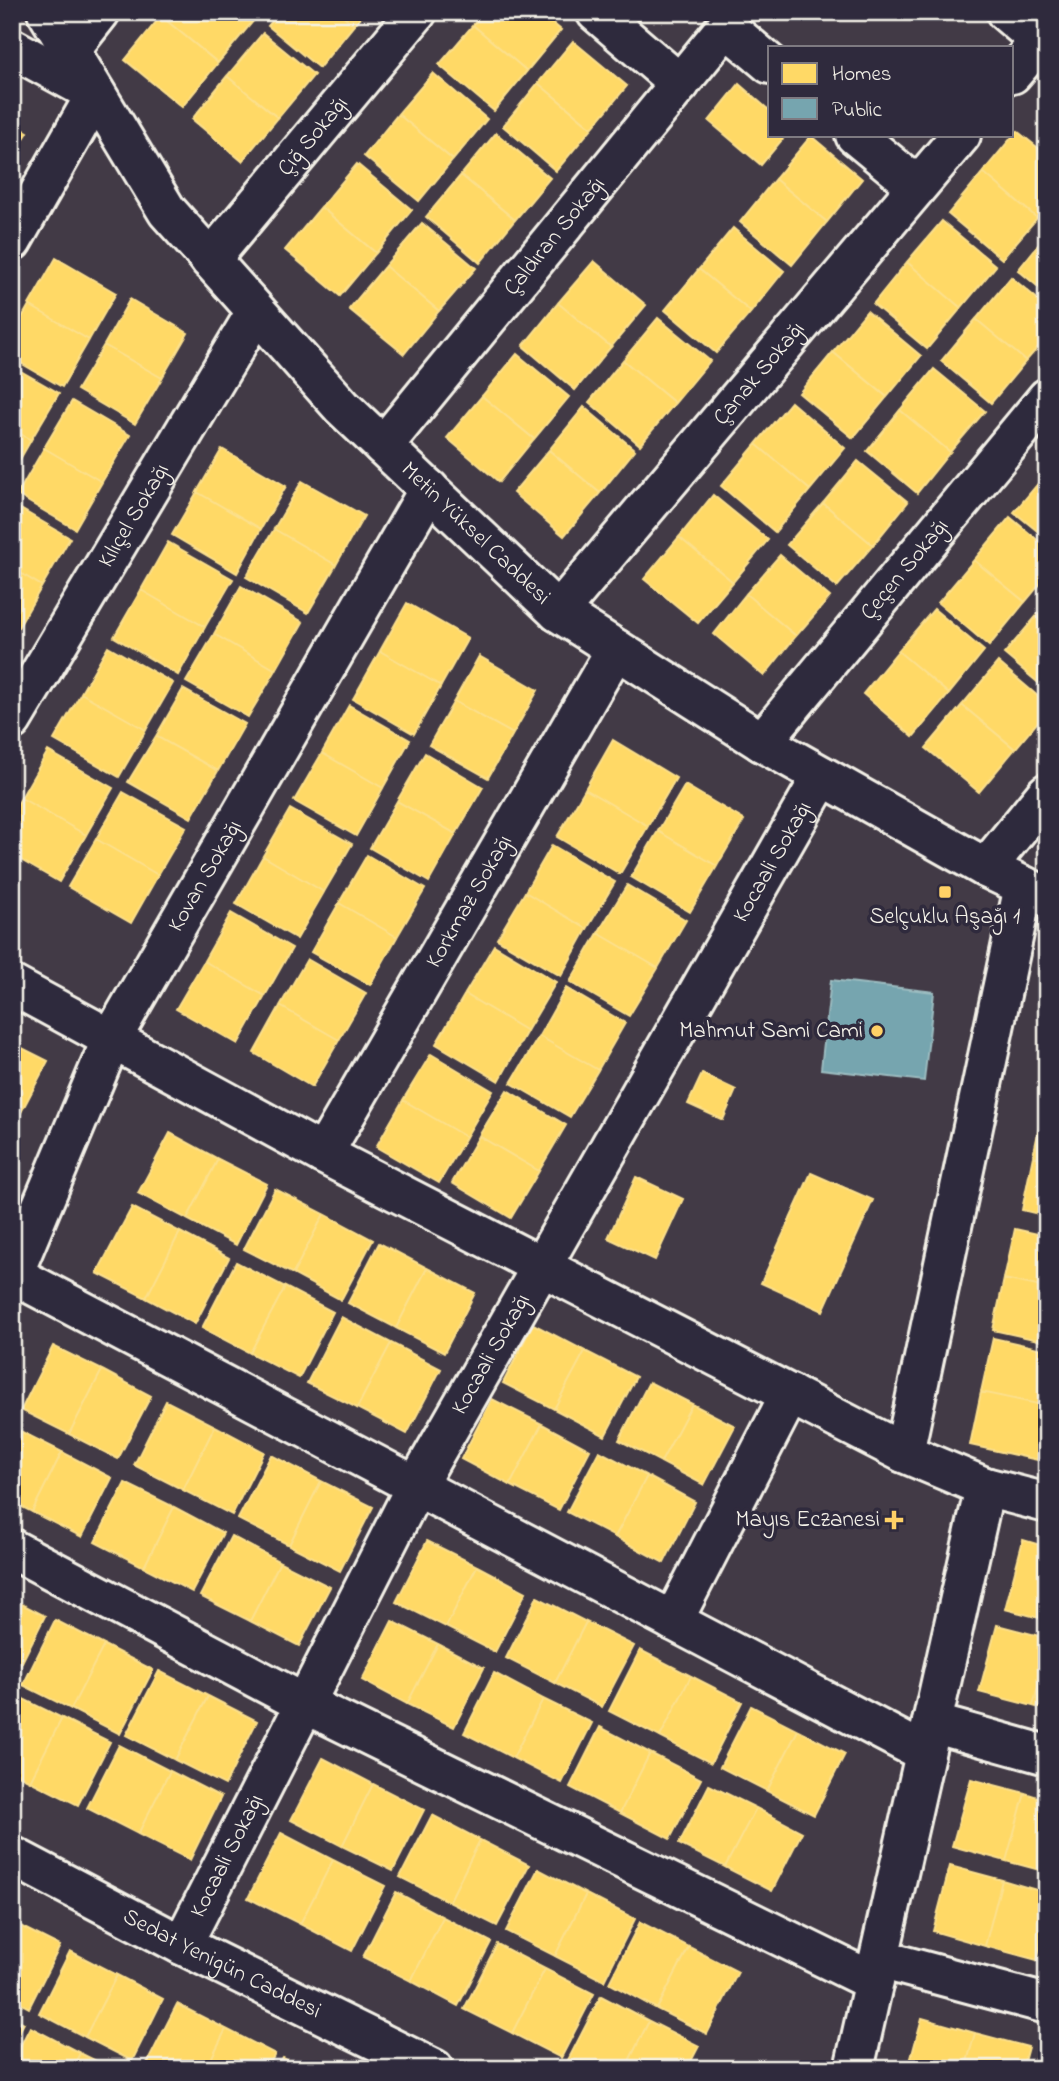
<svg xmlns="http://www.w3.org/2000/svg" width="1059" height="2081" font-family="'Indie Flower',sans-serif">
  <style>
    .homes { fill: #ffd966; stroke: #fce08d; stroke-width: 2 }
    .public { fill: #76a5af; stroke: #9cbcc0; stroke-width: 2 }
    .lines { fill: none; stroke-linecap: round; stroke-linejoin: round }
    .minor-casing { stroke: #f4f1e8; stroke-width: 44 }
    .minor { stroke: #2f2a3d; stroke-width: 38 }
    .poi-dot { fill: #ffd166; stroke: #2f2a3d; stroke-width: 2.5 }
    .labels { text-anchor: middle; dominant-baseline: central; stroke-width: 7; stroke-linejoin: round; paint-order: stroke }
    .street-label { font-size: 23px; fill: #f4f1e8; stroke: #2f2a3d }
    .poi-label { font-size: 23px; fill: #f4f1e8; stroke: #2f2a3d; text-anchor: end }
  </style>
  <rect width="100%" height="100%" fill="#423a46"/>
  <filter id="ink" filterUnits="userSpaceOnUse"><feTurbulence type="fractalNoise" baseFrequency=".0143" numOctaves="2"/><feDisplacementMap in="SourceGraphic" scale="14" xChannelSelector="R" yChannelSelector="G"/><feConvolveMatrix kernelMatrix="1 2 1 2 8 2 1 2 1" color-interpolation-filters="sRGB"/></filter>
  <g filter="url(#ink)">
    <!-- homes -->
    <path class="homes" d="M164,12h81l9,8 -36,43 -57,-47z
      M280,12h59l15,13 -35,43 -51,-42z
      M339,12h26l-11,13z
      M483,12h56l22,18 -34,41 -54,-46z
      M161,16l57,47 -36,44 -57,-47z
      M473,25l54,46 -33,40 -55,-46z
      M263,33l51,42 -36,43 -51,-42z
      M573,41l54,45 -35,42 -54,-45z
      M433,73l54,46 -34,41 -55,-46z
      M227,76l51,42 -36,43 -50,-42z
      M538,83l54,45 -36,43 -53,-45z
      M739,84l31,27v24h16l-25,30 -52,-44z
      M398,114l55,46 -34,41 -55,-45z
      M12,123l16,9 -16,26z
      M1017,131l30,24v51l-10,12 -54,-46z
      M496,133l54,45 -35,42 -54,-45z
      M811,136l51,43 -35,43 -52,-43z
      M357,164l55,46 -36,43 -55,-46z
      M983,172l54,46 -35,41 -54,-45z
      M461,175l54,45 -35,43 -54,-46z
      M775,179l52,43 -35,43 -52,-43z
      M321,207l55,46 -36,43 -55,-46z
      M942,221l54,45 -35,42 -54,-46z
      M422,223l54,45 -37,43 -54,-45z
      M733,228l51,43 -33,41 -52,-43z
      M1047,234v60l-29,-24z
      M56,258l60,35 -27,47 -60,-35z
      M594,261l52,44 -35,42 -53,-44z
      M907,262l54,46 -34,41 -54,-45z
      M385,266l54,45 -35,43 -55,-45z
      M699,269l52,43 -35,41 -51,-43z
      M1011,277l36,30v30l-21,24 -50,-42z
      M130,299l58,34 -26,45 -58,-33z
      M558,303l53,44 -36,43 -52,-44z
      M29,305l60,35 -27,47 -50,-29v-23z
      M867,311l54,45 -34,41 -54,-45z
      M658,318l52,43 -35,42 -52,-43z
      M976,319l50,42 -35,42 -50,-42z
      M104,345l58,33 -27,46 -58,-34z
      M833,352l54,45 -34,41 -54,-45z
      M517,354l52,43 -35,42 -52,-43z
      M623,360l52,43 -35,42 -51,-43z
      M12,366l47,27 -28,47 -19,-11z
      M934,369l51,42 -35,41 -50,-42z
      M482,396l52,43 -35,43 -52,-44z
      M72,401l58,34 -28,47 -58,-34z
      M791,402l54,46 -35,42 -54,-46z
      M584,407l51,43 -35,43 -51,-43z
      M900,410l50,42 -33,41 -50,-42z
      M12,429l19,11 -19,33z
      M756,444l54,46 -35,42 -54,-46z
      M44,448l58,34 -27,47 -58,-34z
      M222,449l64,37 -25,43 -64,-37z
      M549,450l51,43 -36,43 -51,-43z
      M858,461l50,41 -35,43 -50,-42z
      M1047,473v66l-33,-27z
      M302,481l62,35 -28,49 -62,-36z
      M197,492l64,37 -24,44 -65,-38z
      M713,495l55,45 -35,42 -54,-45z
      M823,503l50,42 -36,42 -50,-42z
      M12,504l58,34 -28,48 -30,-18z
      M1010,517l37,31v28l-22,26 -51,-42z
      M274,529l62,36 -28,48 -62,-36z
      M679,537l54,45 -35,41 -54,-44z
      M168,542l65,37 -28,48 -64,-37z
      M780,555l50,42 -34,39 -50,-42z
      M974,560l51,42 -36,44 -51,-43z
      M12,568l30,18 -27,47 -3,-2z
      M241,586l62,36 -27,48 -62,-36z
      M141,590l64,37 -27,48 -64,-38z
      M746,594l50,42 -32,40 -50,-42z
      M407,603l61,35 -27,48 -61,-35z
      M934,609l50,42 -35,43 -51,-43z
      M1039,613l8,6v71l-43,-36z
      M214,634l62,36 -28,47 -62,-35z
      M108,646l65,37 -27,47 -65,-37z
      M380,651l61,35 -27,48 -61,-35z
      M898,651l51,43 -36,43 -50,-43z
      M479,656l59,34 -25,44 -59,-33z
      M998,662l49,42v7l-32,38 -53,-44z
      M183,689l62,35 -27,47 -62,-35z
      M81,693l65,37 -27,47 -65,-37z
      M454,701l59,33 -25,44 -59,-33z
      M349,705l61,35 -27,48 -61,-35z
      M962,705l53,44 -36,43 -53,-44z
      M156,736l62,35 -27,47 -63,-36z
      M613,740l63,38 -28,48 -63,-37z
      M48,751l65,37 -27,47 -65,-37z
      M322,753l61,35 -27,48 -62,-35z
      M425,753l58,34 -27,47 -59,-33z
      M685,785l59,35 -27,46 -59,-35z
      M585,789l63,37 -28,48 -63,-37z
      M123,792l63,35 -28,48 -62,-36z
      M21,798l65,37 -27,47 -47,-27v-42z
      M397,801l59,33 -27,48 -59,-34z
      M290,809l62,35 -28,48 -61,-36z
      M658,831l59,35 -27,46 -59,-35z
      M96,839l62,36 -27,48 -63,-36z
      M552,845l63,37 -28,47 -62,-37z
      M367,855l58,34 -28,48 -58,-34z
      M263,856l61,36 -27,47 -61,-35z
      M627,885l59,35 -28,48 -60,-35z
      M525,892l62,37 -26,47 -64,-37z
      M339,903l58,34 -27,48 -59,-33z
      M231,913l61,35 -27,48 -61,-35z
      M598,933l60,35 -29,48 -59,-34z
      M494,945l62,37 -29,49 -62,-37z
      M307,959l59,34 -27,47 -59,-34z
      M204,961l61,35 -27,48 -62,-35z
      M566,988l59,35 -27,47 -59,-34z
      M465,994l62,37 -28,50 -63,-37z
      M280,1006l59,34 -27,47 -58,-34z
      M539,1036l59,34 -28,47 -59,-34z
      M12,1043l36,18 -32,61 -4,-2z
      M431,1054l62,37 -27,46 -63,-37z
      M702,1074l34,16 -13,30 -35,-16z
      M507,1090l59,35 -27,46 -60,-35z
      M403,1100l63,37 -27,46 -63,-36z
      M1045,1102l2,1v56l-14,-3z
      M170,1133l48,26 -31,60 -49,-26z
      M479,1136l60,35 -28,47 -59,-35z
      M1033,1156l14,3v57l-25,-6z
      M218,1159l49,25 -31,61 -49,-26z
      M811,1173l62,27 -50,111 -62,-28z
      M636,1177l47,22 -28,61 -47,-22z
      M275,1189l49,25 -31,60 -49,-25z
      M132,1207l48,25 -34,66 -49,-25z
      M324,1214l49,26 -32,60 -48,-26z
      M1015,1229l32,7v52l-43,-9z
      M180,1232l49,26 -34,66 -49,-26z
      M379,1243l48,25 -31,60 -48,-25z
      M236,1262l49,25 -35,66 -48,-25z
      M427,1268l48,25 -31,60 -48,-25z
      M1004,1279l43,9v54l-54,-12z
      M285,1287l48,25 -34,66 -49,-25z
      M341,1317l50,26 -34,65 -50,-25z
      M533,1324l52,27 -31,58 -51,-26z
      M993,1338l54,12v56l-66,-14z
      M391,1343l50,26 -34,65 -50,-26z
      M53,1346l49,24 -33,64 -48,-24z
      M585,1351l51,26 -31,59 -51,-27z
      M102,1370l49,26 -33,63 -49,-25z
      M649,1382l43,22 -31,58 -42,-22z
      M981,1392l66,14v16l-9,38 -68,-15z
      M492,1399l50,25 -32,61 -49,-26z
      M166,1401l49,25 -32,64 -49,-25z
      M692,1404l43,22 -31,59 -43,-23z
      M542,1424l48,26 -31,60 -49,-25z
      M215,1426l49,26 -32,63 -49,-25z
      M12,1427l50,25 -30,60 -20,-10z
      M599,1451l48,25 -32,61 -48,-25z
      M62,1452l50,26 -30,59 -50,-25z
      M271,1455l50,26 -32,64 -51,-26z
      M647,1476l48,26 -31,61 -49,-26z
      M321,1481l52,26 -33,64 -51,-26z
      M125,1483l49,24 -30,60 -49,-25z
      M174,1507l49,26 -31,59 -48,-25z
      M231,1536l49,26 -30,59 -50,-25z
      M1023,1540l24,7v73l-42,-11z
      M427,1541l50,25 -31,61 -50,-25z
      M280,1562l50,25 -31,59 -49,-25z
      M477,1566l49,26 -31,60 -49,-25z
      M537,1597l49,25 -31,61 -49,-25z
      M12,1599l33,17 -32,64 -1,-1z
      M55,1620l49,25 -33,64 -48,-24z
      M392,1621l46,23 -31,60 -45,-24z
      M586,1622l48,24 -32,61 -47,-24z
      M997,1625l50,13v15l-14,53 -54,-14z
      M438,1644l46,24 -30,59 -47,-23z
      M104,1645l49,25 -33,64 -49,-25z
      M640,1650l51,26 -31,61 -51,-26z
      M1047,1653v57l-14,-4z
      M159,1671l49,25 -33,64 -49,-25z
      M494,1673l49,26 -30,59 -49,-25z
      M691,1676l51,26 -31,61 -51,-26z
      M13,1694l49,24 -32,63 -18,-9z
      M208,1696l49,25 -32,64 -50,-25z
      M543,1699l49,24 -30,60 -49,-25z
      M751,1706l47,24 -31,61 -47,-24z
      M62,1718l48,24 -32,63 -48,-24z
      M600,1727l50,26 -30,60 -50,-26z
      M798,1730l47,24 -31,61 -47,-24z
      M119,1745l51,26 -32,63 -51,-26z
      M650,1753l51,26 -31,60 -50,-26z
      M323,1758l50,26 -31,62 -51,-26z
      M170,1771l51,26 -31,63 -52,-26z
      M971,1779l54,14 -19,68 -54,-15z
      M373,1784l51,26 -31,61 -51,-25z
      M709,1785l47,23 -31,59 -46,-23z
      M1025,1793l22,7v72l-41,-11z
      M756,1808l46,24 -30,59 -47,-24z
      M432,1815l48,25 -31,62 -49,-25z
      M281,1833l52,27 -33,64 -52,-26z
      M480,1840l49,25 -32,61 -48,-24z
      M333,1860l52,26 -33,65 -52,-27z
      M950,1866l52,14 -17,66 -52,-15z
      M538,1869l48,25 -31,62 -49,-25z
      M1002,1880l45,13v30l-10,37 -52,-14z
      M396,1892l47,25 -32,64 -48,-24z
      M586,1894l49,25 -31,62 -49,-25z
      M443,1917l48,25 -33,64 -47,-25z
      M12,1922l48,24 -31,62 -17,-9z
      M640,1922l49,25 -32,62 -48,-26z
      M497,1944l48,25 -33,64 -48,-24z
      M689,1947l49,25 -31,62 -50,-25z
      M70,1951l47,24 -32,62 -46,-24z
      M545,1969l49,25 -33,64 -49,-25z
      M117,1975l46,24 -31,62 -47,-24z
      M601,1996l48,25 -24,48h-40l-17,-9z
      M177,2004l49,25 -20,40h-53l-7,-4z
      M12,2017l12,6 -12,23z
      M922,2018l53,15 -10,36h-57z
      M649,2021l50,25 -12,23h-62z
      M30,2027l50,26 -8,16h-60v-7z
      M226,2029l49,25 -8,15h-61z
      M975,2033l53,14 -6,22h-57z
      M1039,2045l8,2v22h-14z
      M80,2053l32,16h-40z
      M283,2058l20,11h-26z"/>
    <!-- public -->
    <path class="public" d="M831,980l103,12 -10,89 -103,-12z"/>
    <g class="lines">
      <!-- minor casing -->
      <g class="minor-casing">
        <g id="minor">
          <path id="s1" d="M47,12l120,199 175,196 216,205 204,130 224,126 61,29"/>
          <path d="M596,12l84,72"/>
          <path d="M1006,12l41,35"/>
          <path d="M12,48l84,46 -84,147"/>
          <path d="M70,50l30,-38"/>
          <path d="M1012,74l35,-41"/>
          <path d="M855,135l62,51"/>
          <path id="s2" d="M210,260l207,-248"/>
          <path id="s3" d="M383,446l343,-419 44,37"/>
          <path id="s4" d="M558,612l403,-477"/>
          <path id="s5" d="M12,720l244,-408"/>
          <path id="s6" d="M762,742l285,-344"/>
          <path d="M986,868l61,-75"/>
          <path d="M12,985l311,169 581,299 81,34 62,16"/>
          <path id="s7" d="M323,1154l293,-505"/>
          <path d="M12,1274l913,479"/>
          <path id="s8" d="M12,1277l100,-239 317,-549"/>
          <path d="M904,1453l120,-567"/>
          <path d="M12,1549l293,155 569,278"/>
          <path d="M673,1621l117,-227"/>
          <path d="M932,1723l115,32"/>
          <path id="s9" d="M12,1856l170,89 252,124"/>
          <path id="s10" d="M182,1945l234,-459 406,-710"/>
          <path d="M879,1959l168,45"/>
          <path d="M854,2069l131,-582"/>
        </g>
      </g>
      <!-- minor -->
      <use href="#minor" class="minor"/>
    </g>
  </g>
  <!-- markers -->
  <g class="poi-dot">
    <rect x="938" y="885" width="14" height="14" rx="3.5"/>
    <circle cx="877" cy="1031" r="7"/>
    <path d="M890.5 1509.5h7v7h7v7h-7v7h-7v-7h-7v-7h7z"/>
  </g>
  <g class="labels">
    <!-- street labels -->
    <g class="street-label">
      <text stroke="none"><textPath href="#s2" startOffset="161">Çığ Sokağı</textPath></text>
      <text stroke="none"><textPath href="#s3" startOffset="271">Çaldıran Sokağı</textPath></text>
      <text stroke="none"><textPath href="#s4" startOffset="312">Çanak Sokağı</textPath></text>
      <text stroke="none"><textPath href="#s5" startOffset="238">Kılıçel Sokağı</textPath></text>
      <text stroke="none"><textPath href="#s1" startOffset="679">Metin Yüksel Caddesi</textPath></text>
      <text stroke="none"><textPath href="#s6" startOffset="224">Çeçen Sokağı</textPath></text>
      <text stroke="none"><textPath href="#s10" startOffset="1234">Kocaali Sokağı</textPath></text>
      <text stroke="none"><textPath href="#s8" startOffset="446">Kovan Sokağı</textPath></text>
      <text stroke="none"><textPath href="#s7" startOffset="292">Korkmaz Sokağı</textPath></text>
      <text stroke="none"><textPath href="#s10" startOffset="667">Kocaali Sokağı</textPath></text>
      <text stroke="none"><textPath href="#s10" startOffset="100">Kocaali Sokağı</textPath></text>
      <text stroke="none"><textPath href="#s9" startOffset="236">Sedat Yenigün Caddesi</textPath></text>
    </g>
    <!-- poi labels -->
    <g class="poi-label">
      <text x="945" y="917" text-anchor="middle">Selçuklu Aşağı 1</text>
      <text x="863" y="1031">Mahmut Sami Cami</text>
      <text x="880" y="1520">Mayıs Eczanesi</text>
    </g>
  </g>
  <!-- margin -->
  <rect width="1059" height="2081" fill="none" stroke="#2f2a3d" stroke-width="42"/>
  <rect x="21" y="21" width="1017" height="2039" fill="none" stroke="#f4f1e8" stroke-width="2.5" filter="url(#ink)"/>
  <!-- legend -->
  <rect x="768" y="46" width="245" height="91" fill="#2f2a3d" stroke="#7e7a81" stroke-width="2"/>
  <rect x="782" y="63" width="35" height="21" fill="#ffd966" stroke="#7e7a81" stroke-width="2"/>
  <text x="832" y="80" font-size="21" fill="#f4f1e8">Homes</text>
  <rect x="782" y="98" width="35" height="21" fill="#76a5af" stroke="#7e7a81" stroke-width="2"/>
  <text x="832" y="116" font-size="21" fill="#f4f1e8">Public</text>
</svg>
